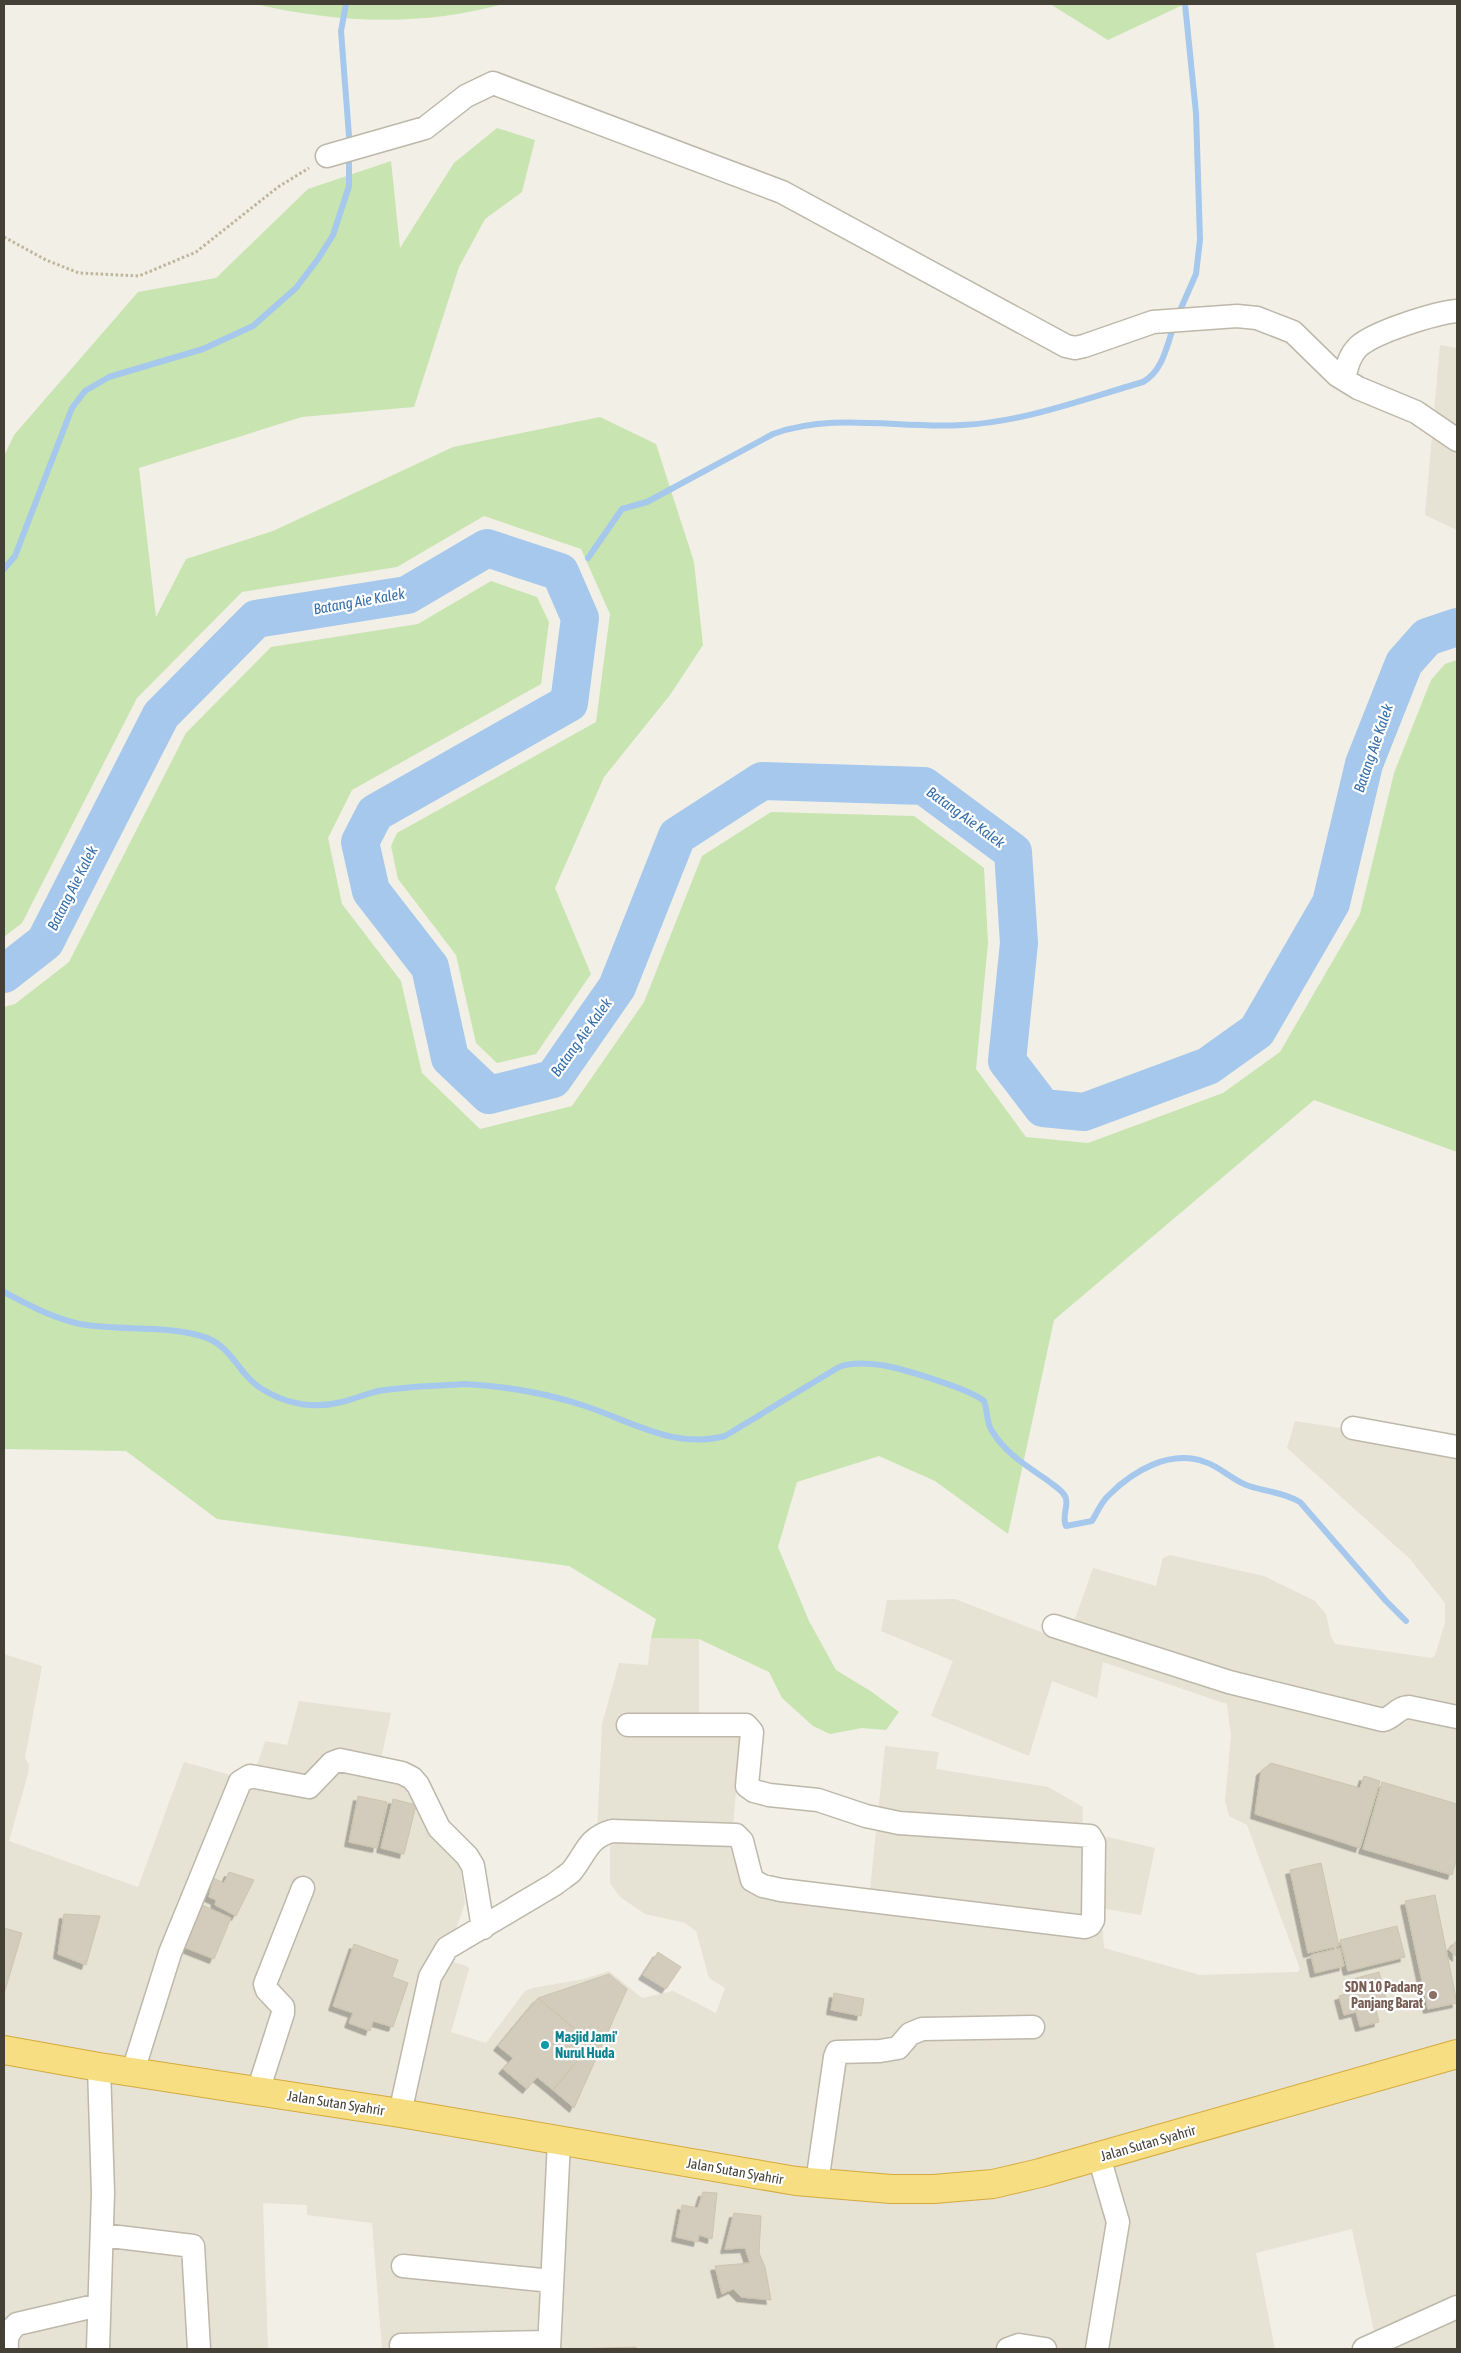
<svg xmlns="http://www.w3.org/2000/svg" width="1461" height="2353" font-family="'Asap Condensed',sans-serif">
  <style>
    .residential { fill: #e6e2d4 }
    .green { fill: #c8e4b0 }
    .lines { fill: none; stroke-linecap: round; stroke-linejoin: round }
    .stream { stroke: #a5c8ec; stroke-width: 6 }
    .river { stroke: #a5c8ec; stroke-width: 38 }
    .building { fill: #d3ccbc; stroke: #cdc4af; filter: url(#shadow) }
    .minor-casing { stroke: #bdb8a9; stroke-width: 25 }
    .trunk-casing { stroke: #d4aa3d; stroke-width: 30 }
    .path { stroke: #beb59b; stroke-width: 3; stroke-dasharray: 2.5 2.5; stroke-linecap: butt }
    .minor { stroke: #fff; stroke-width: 22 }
    .trunk { stroke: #f7de82; stroke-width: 28 }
    .education-dot { fill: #8d6e63; stroke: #fff; stroke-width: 2 }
    .culture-dot { fill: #0f9aa8; stroke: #fff; stroke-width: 2 }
    .labels { text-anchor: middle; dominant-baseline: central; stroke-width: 4.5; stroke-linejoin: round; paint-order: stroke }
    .education-label { font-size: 14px; font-weight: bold; fill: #785e54; stroke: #fff; text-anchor: end }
    .culture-label { font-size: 14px; font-weight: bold; fill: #0d838f; stroke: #fff; text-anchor: start }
    .street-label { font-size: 14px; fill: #444036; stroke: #fff }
    .water-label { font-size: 15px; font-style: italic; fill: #356eaa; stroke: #fff }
  </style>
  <defs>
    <filter id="shadow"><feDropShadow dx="-4.5" dy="4.5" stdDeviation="0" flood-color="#0004"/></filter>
  </defs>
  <rect width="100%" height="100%" fill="#f2efe6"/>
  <!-- residential -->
  <path class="residential" d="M1440,345l17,3v182l-32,-15z
    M1295,1421l162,25v903h-66l-7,-15 -9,2 -23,-107 -96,24 19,96h-893l-10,-126 -65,-8v-10l-44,-2 5,146h-264v-695l38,12 -17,92 4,7 -1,9 -19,67 129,46 46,-125 68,19 13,-40 22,4 12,-44 92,12 -13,60 30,6 14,39 8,13 27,26 3,9 5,37 -10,29 -20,25 32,9 2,3 -18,63 35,11 39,-52 7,-3 52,-9 25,-8 33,27 31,-7 43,22 9,-25 -16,-10 -13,-47 -11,-8 -40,-9 -25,-17 -10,-14v-49h-13l5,-110 17,-61 29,2 3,-27 48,1v87l39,6 2,11 -8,96 9,37 128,23 16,-153 54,6 -3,17 112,18 35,20 -1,24 73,17 -14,67 -40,-7 3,40 96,27 98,-3 2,-3 -53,-144 -18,-9 -4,-15 6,-65 -4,-32 -124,-42 -6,36 -45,-17 -23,75 -98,-40 22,-55 -72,-30 6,-31 68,-1 112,43 26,-74 63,18 7,-28 7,-3 94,21 51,25 11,13 5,22 4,8 97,14 3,-3 10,-32v-20l-35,-44 -123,-111z"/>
  <!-- green -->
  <path class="green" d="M255,4h248c-82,23 -166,19 -248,0z
    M1050,4h135l-77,36z
    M497,128l38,12 -13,52 -37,27 -26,48 -45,140 -112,10 -163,51 17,149 30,-58 87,-28 180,-84 147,-30 56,27 38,118 9,83 -33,50 -66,82 -49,111 36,86 -55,80 -39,9 -21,-20 -20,-88 -58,-76 -7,-33 6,-13 199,-111 14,-108 -29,-65 -97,-33 -87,51 -155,25 -105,106 -115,225 -18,14v-481l10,-21 124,-143 78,-14 92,-89 83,-28 9,87 54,-85z
    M491,581l46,16 12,25 -8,62 -189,106 -24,48 14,66 59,77 21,92 58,56 92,-23 72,-104 58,-146 69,-44 143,4 70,52 4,75 -12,126 50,68 62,6 135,-50 57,-41 80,-138 34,-141 37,-93 14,-16 12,-4v492l-143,-52 -260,220 -46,214 -73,-53 -56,-25 -82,26 -19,65 31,74 27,49 36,22 27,20 -13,18 -24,-2 -32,6 -17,-8 -31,-28 -13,-26 -70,-33 -48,-1 5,-19 -87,-53 -352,-47 -91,-68 -122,-2v-442l11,-3 54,-42 117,-229 85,-86 147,-23z"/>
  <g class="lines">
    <!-- stream -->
    <path class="stream" d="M1178,315l18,-41 4,-34 -4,-127 -11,-109
      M588,558l34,-49 25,-7 126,-68c61,-22 126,-5 189,-9 62,-3 122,-26 181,-43 20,-11 24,-37 31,-57
      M4,569l11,-13 57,-148 13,-17 24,-14 94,-28 50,-23 43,-38 22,-29 15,-24 16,-49v-50l-8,-105 5,-27
      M4,1292c25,13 48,26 76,32 40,7 82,1 121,12 31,8 36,38 61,53 24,15 52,20 80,13 12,-3 24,-8 36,-11 28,-5 58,-5 87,-7 38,2 80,9 117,21 47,15 92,45 143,31l114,-69c13,-5 28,-4 42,-2 20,3 89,24 103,36 4,9 2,22 8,30 13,22 35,35 55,49 6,5 14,9 18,16 5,9 -4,19 1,30l26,-5c5,-8 9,-19 17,-26 24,-24 61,-46 96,-33 16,5 28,19 44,24 18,6 34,6 51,16l86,99 20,20"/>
    <!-- river -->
    <path class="river" d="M4,974l41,-32 116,-227 95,-96 151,-24 80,-47 73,24 20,46 -11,85 -194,110 -15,29 11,49 59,76 20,91 39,37 64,-16 64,-92 60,-151 85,-55 162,5 89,66 6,91 -12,118 36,47 41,4 124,-46 49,-35 74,-128 33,-139 40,-101 23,-26 30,-10"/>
  </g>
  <!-- building -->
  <path class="building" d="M1271,1763l89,25 4,-12 16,5 -20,67 -105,-34 6,-43z
    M1382,1782l75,22v54l-5,17 -89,-26z
    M358,1796l29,6 -10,46 -28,-6z
    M393,1799l23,6 -12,49 -23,-6z
    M1321,1863l18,83 -31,7 -18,-83z
    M229,1872l25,8 -18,36 -21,-11 1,-5 -7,-3 4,-19 11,5z
    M1435,1895l22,108 -29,6 -23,-108z
    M202,1905l29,13 -17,41 -33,-13z
    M64,1914l36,2 -14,49 -28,-11z
    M1397,1926l8,31 -57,14 -8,-31z
    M4,1928l18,5 -18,61z
    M1457,1940v17l-8,-7z
    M354,1944l44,16 -6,17 16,6 -15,44 -20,-6 -3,10 -21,-8 4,-10 -20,-7z
    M1340,1948l4,18 -29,7 -4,-18z
    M658,1952l23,15 -15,22 -23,-14z
    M1379,1972l8,30 -12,3 4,17 -19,5 -4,-15 -12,3 -5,-19 13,-4 -3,-12z
    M609,1974l18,15 -53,119 -21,-18 39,-47 -54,-45z
    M834,1993l30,6 -3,17 -30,-6z
    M538,1998l54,45 -39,47 -16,-13 -10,12 -24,-20 10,-11 -15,-12z
    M703,2192l14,1 -5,46 -13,-4 -1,7 -22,-5 6,-32 16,3z
    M734,2213l27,3 -2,37 6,14 6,33 -30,-3 -8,-8 -11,5 -7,-28 35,-3 -5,-15 -20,1z
    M636,2347l1,2h-66z"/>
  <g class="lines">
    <!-- minor casing -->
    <g class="minor-casing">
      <path id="minor" d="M327,156l98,-28 41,-32 27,-13 289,109 284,154 9,2 9,-2 69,-24 84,-6 20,2 36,14 44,43 21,13 58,24 41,28
        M1344,379c3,-12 5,-23 14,-32 16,-15 77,-34 99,-36
        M1353,1428l104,19
        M1054,1626l175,56 154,38c10,-2 15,-13 26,-13l48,10
        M133,2071l37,-118 70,-171 10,-6 59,11 23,-24 8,-3 62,13 10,5 6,7 21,43 28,28 6,10 10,62
        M258,2091l25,-78v-6l-16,-17 -2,-6 38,-96
        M400,2113l30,-136 17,-29 108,-64c5,-4 11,-8 16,-12 15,-18 16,-34 41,-41l124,4 6,6 10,39 11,6 18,4 304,37 5,-2 3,-5 1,-77 -4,-7 -191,-13 -33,-7 -48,-16 -49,-5 -15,-4 -7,-5 5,-54 -6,-7h-118
        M817,2183l18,-126 2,-5 43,-1 18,-3 12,-14 12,-5 111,-2
        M102,2235l91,11 6,103
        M403,2266l149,15
        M401,2345l148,-3
        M7,2349c-1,-12 1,-17 10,-25l82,-19
        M98,2349l5,-156 -4,-126
        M549,2349l10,-208
        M1008,2349l11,-4 26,4
        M1097,2349l21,-127 -19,-65
        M1364,2349l93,-42"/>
    </g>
    <!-- trunk casing -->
    <g class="trunk-casing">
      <path id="trunk" d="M4,2050l95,17 301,46 396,68 95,8h43l59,-5 47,-11 417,-119"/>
    </g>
    <!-- path -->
    <path class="path" d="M4,237l42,23 33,13 60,3 57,-24 82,-65 31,-19"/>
    <!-- minor -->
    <use href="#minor" class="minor"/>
    <!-- trunk -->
    <use href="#trunk" class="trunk"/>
  </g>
  <!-- markers -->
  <circle class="education-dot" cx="1433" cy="1995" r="5"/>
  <circle class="culture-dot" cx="545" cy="2045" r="5"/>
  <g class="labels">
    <!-- education labels -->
    <g class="education-label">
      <text x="1423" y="1987">SDN 10 Padang<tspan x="1423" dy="16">Panjang Barat</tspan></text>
    </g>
    <!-- culture labels -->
    <g class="culture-label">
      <text x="555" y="2037">Masjid Jami'<tspan x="555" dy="16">Nurul Huda</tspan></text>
    </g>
    <!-- street labels -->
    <g class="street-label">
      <text transform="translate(336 2103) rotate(9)">Jalan Sutan Syahrir</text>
      <text transform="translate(1148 2143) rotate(-16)">Jalan Sutan Syahrir</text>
      <text transform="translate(735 2171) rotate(10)">Jalan Sutan Syahrir</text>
    </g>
    <!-- water labels -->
    <g class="water-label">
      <text transform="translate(359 601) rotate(-10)">Batang Aie Kalek</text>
      <text transform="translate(1373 748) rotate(-71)">Batang Aie Kalek</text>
      <text transform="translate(966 817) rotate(36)">Batang Aie Kalek</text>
      <text transform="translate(72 888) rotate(-63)">Batang Aie Kalek</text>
      <text transform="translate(581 1037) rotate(-54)">Batang Aie Kalek</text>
    </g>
  </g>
  <!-- border -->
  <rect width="1461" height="2353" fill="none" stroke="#444036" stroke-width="10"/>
</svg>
